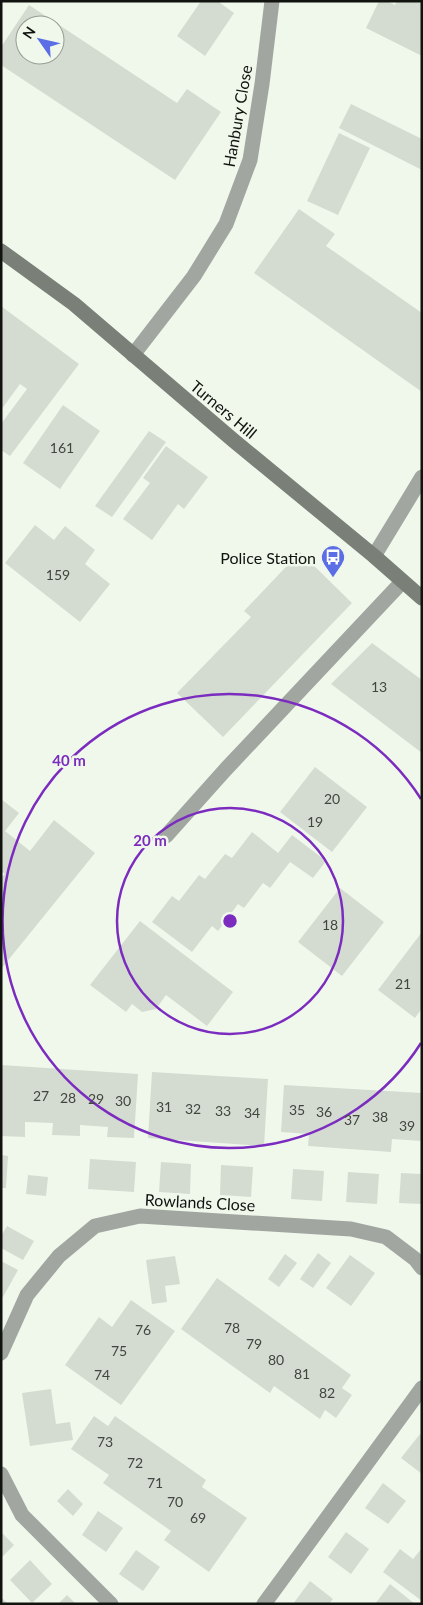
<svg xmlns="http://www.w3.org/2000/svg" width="423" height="1605" font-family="Lato,sans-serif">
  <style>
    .building { fill: #d4dcd1; fill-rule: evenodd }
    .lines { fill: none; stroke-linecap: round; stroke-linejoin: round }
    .street { stroke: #a2a6a1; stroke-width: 15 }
    .secondary { stroke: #7a7f78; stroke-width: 15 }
    .ring { fill: none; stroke: #7b2cbf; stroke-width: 2.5 }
    .labels { text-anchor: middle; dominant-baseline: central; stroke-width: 5; stroke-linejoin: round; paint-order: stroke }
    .number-label { font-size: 14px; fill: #424540 }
    .street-label { font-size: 16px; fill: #11130f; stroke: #f0f8ec }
    .poi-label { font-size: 16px; fill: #11130f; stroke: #f0f8ec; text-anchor: end }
    .centre { fill: #7b2cbf; stroke: #f0f8ec; stroke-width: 2.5 }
    .ring-label { font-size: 15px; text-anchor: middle; font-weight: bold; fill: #7b2cbf; stroke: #f0f8ec; stroke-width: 5; stroke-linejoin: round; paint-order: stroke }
  </style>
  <rect width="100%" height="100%" fill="#f0f8ec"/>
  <!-- building -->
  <path class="building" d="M201,1h18v1l15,11 -29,43 -28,-20z
    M379,1h8l8,4 2,-4h25v55l-56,-28z
    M29,5l148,98 10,-14 34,23 -46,68 -174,-115v-18zM25,25h30v30h-30z
    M351,104l71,35v31l-83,-42z
    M339,133l31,15 -32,67 -31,-14z
    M299,209l36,25 -9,12 96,67v79l-168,-119z
    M1,306l78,58 -69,92 -9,-6v-26l26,-35 -7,-5 -19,26z
    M63,405l37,26 -40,58 -37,-26z
    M149,431l17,11 -54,75 -17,-11z
    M166,446l42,31 -24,32 -6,-5 -26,36 -29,-21 27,-36 -7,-5z
    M35,525l19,15 11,-14 30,24 -10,14 25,20 -30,38 -75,-59z
    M300,552l52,51 -129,134 -46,-44 74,-76 -7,-6z
    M372,643l50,37v73l-91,-69z
    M315,767l52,40 -35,45 -52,-40z
    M1,799l18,14 -14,18 25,20 24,-31 41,33 -94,116v-91l4,-4 -4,-3z
    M252,832l26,21 14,-18 34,26 -13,17 -23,-16 -20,26 -7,-5 -19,25 -6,-4 -20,27 -6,-5 -20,26 -40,-30 20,-26 7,5 20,-26 6,4 20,-25 7,4z
    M340,888l44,34 -42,54 -44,-34z
    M140,921l93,71 -26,34 -41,-31 -10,14 -14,3 -10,-8 -6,8 -36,-27z
    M422,932v76l-7,10 -37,-28z
    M1,1065l137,9 -4,64 -27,-1 1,-10 -28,-2v11l-28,-1 1,-12 -28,-1v15l-24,-1z
    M152,1072l116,7 -4,67 -116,-8z
    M284,1085l138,8v48l-30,-2 -1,13 -83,-6 1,-12 -28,-2z
    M1,1155l7,1 -2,32h-5z
    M90,1159l46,3 -2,30 -46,-3z
    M161,1162l30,2 -1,30 -31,-2z
    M221,1165l32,2 -2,30 -31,-2z
    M293,1169l31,2 -2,30 -31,-2z
    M348,1172l31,2 -2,30 -31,-2z
    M401,1173l21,1v30l-23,-1z
    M28,1175l20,2 -2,19 -20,-2z
    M7,1226l27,15 -11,19 -22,-12v-12z
    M318,1253l13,10 -18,25 -13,-9z
    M285,1254l12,9 -18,24 -11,-8z
    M350,1255l25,18 -24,33 -25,-18z
    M175,1256l5,28 -15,2 2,16 -15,2 -6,-44z
    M1,1261l17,9 -15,27 -2,-1z
    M217,1278l134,97 -9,13 10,7 -16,23 -11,-8 -5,9 -46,-33 -4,7 -89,-64z
    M131,1300l44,31 -54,74 -56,-40 34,-48 13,10z
    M51,1389l5,35 14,-2 3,18 -43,6 -8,-53z
    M94,1416l14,10 7,-10 91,64 -4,7 45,31 -38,54 -45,-32 7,-9 -68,-48 6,-8 -38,-26z
    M420,1434l2,2v38l-21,-16z
    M383,1483l23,18 -18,23 -23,-16z
    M68,1489l15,15 -10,12 -16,-15z
    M98,1511l25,17 -17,24 -24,-17z
    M1,1532l13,13 -13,13z
    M346,1532l23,17 -18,25 -23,-17z
    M422,1548v53l-39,-29 17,-23 13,10z
    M136,1550l24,17 -17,24 -24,-17z
    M30,1560l22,24 -20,19 -22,-23z
    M310,1581l23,18 -4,5h-36z
    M390,1584l25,20h-40z
    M67,1595l9,9h-18z
    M1,1597l7,7h-7z"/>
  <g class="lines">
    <!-- street -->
    <path class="street" d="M133,355l61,-79 32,-52 24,-64 12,-76 10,-83
      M374,556l48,-79
      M166,836l60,-67 176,-187
      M1,1353l26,-58 32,-39 36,-30 45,-10 211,13 35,8 29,22 7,9
      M1,1474l21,41 89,89
      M264,1604l158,-216"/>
    <!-- secondary -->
    <path class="secondary" d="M1,251l73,53 159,136 141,116 48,42"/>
  </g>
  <!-- distance rings -->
  <g class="ring">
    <circle cx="230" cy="921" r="113"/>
    <path d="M421 1043A227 227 0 1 1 421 799"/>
  </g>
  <!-- icons -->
  <defs>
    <g id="bus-pin" transform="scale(1.25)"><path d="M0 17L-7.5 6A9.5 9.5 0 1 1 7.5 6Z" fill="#5b6ee5" stroke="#f0f8ec"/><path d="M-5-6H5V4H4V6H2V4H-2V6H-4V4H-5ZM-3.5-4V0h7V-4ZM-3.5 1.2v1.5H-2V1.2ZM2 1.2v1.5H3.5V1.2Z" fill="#fff"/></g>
  </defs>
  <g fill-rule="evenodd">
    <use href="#bus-pin" x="333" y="557"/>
  </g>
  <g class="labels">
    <!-- number labels -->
    <g class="number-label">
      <text x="62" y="447">161</text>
      <text x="58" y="574">159</text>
      <text x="379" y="686">13</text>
      <text x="332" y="798">20</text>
      <text x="315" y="821">19</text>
      <text x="330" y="924">18</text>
      <text x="403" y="983">21</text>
      <text x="41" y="1095">27</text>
      <text x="68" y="1097">28</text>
      <text x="96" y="1098">29</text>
      <text x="123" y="1100">30</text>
      <text x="164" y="1106">31</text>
      <text x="193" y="1108">32</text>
      <text x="297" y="1109">35</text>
      <text x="223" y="1110">33</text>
      <text x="324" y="1111">36</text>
      <text x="252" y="1112">34</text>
      <text x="380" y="1116">38</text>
      <text x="352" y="1119">37</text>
      <text x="407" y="1125">39</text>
      <text x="232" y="1327">78</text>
      <text x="143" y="1329">76</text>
      <text x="254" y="1343">79</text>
      <text x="119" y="1350">75</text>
      <text x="276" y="1359">80</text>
      <text x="302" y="1373">81</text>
      <text x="102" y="1374">74</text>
      <text x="327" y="1392">82</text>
      <text x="105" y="1441">73</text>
      <text x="135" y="1462">72</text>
      <text x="155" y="1482">71</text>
      <text x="175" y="1501">70</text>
      <text x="198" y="1517">69</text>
    </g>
    <!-- street labels -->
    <g class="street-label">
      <text transform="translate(237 116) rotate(-80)">Hanbury Close</text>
      <text transform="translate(224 409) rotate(40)">Turners Hill</text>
      <text transform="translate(200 1202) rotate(3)">Rowlands Close</text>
    </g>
    <!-- poi labels -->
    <g class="poi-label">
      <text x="316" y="557">Police Station</text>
    </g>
  </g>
  <circle cx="230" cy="921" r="8" class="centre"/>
  <g class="ring-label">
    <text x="69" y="766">40 m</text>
    <text x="150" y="846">20 m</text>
  </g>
  <!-- border -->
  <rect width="423" height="1605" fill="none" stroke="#11130f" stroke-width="5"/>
  <!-- north arrow -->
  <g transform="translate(40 40) rotate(304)"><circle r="24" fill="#f0f8ec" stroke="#979c94"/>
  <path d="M0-4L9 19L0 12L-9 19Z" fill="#5b6ee5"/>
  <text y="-8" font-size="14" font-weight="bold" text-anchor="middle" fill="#11130f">N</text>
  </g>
</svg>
